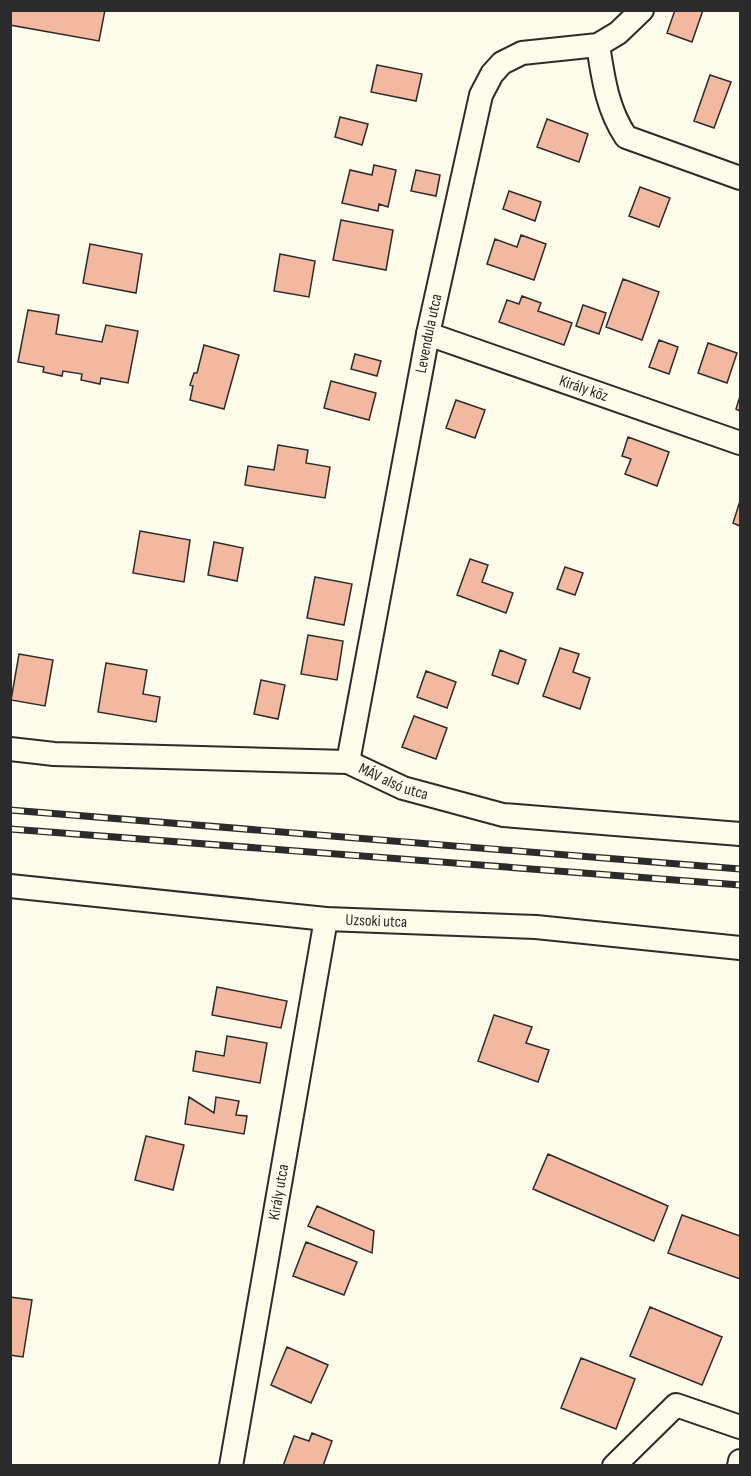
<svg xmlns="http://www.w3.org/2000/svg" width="751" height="1476" font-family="'Sofia Sans Condensed',sans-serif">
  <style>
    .building { fill: #f2b8a0; stroke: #2b2b2b; stroke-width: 1.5 }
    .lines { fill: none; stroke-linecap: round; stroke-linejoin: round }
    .minor-casing { stroke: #2b2b2b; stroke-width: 26 }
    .minor { stroke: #fdfbea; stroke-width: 22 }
    .rail-casing { stroke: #2b2b2b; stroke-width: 7 }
    .rail { stroke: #fdfbea; stroke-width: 4.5; stroke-dasharray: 14; stroke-linecap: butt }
    .labels { text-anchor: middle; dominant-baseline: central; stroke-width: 4.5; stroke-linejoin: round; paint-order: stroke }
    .street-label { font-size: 16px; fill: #2b2b2b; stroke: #fdfbea }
  </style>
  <rect width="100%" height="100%" fill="#fdfbea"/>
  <!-- building -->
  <path class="building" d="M10,10h95l-6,31 -89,-16z
    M675,10h28l-11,32 -25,-9z
    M377,65l45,9 -6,27 -45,-9z
    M710,75l21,7 -17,46 -20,-7z
    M340,117l28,7 -6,21 -27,-8z
    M547,119l41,15 -9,28 -42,-15z
    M374,165l22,5 -8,37 -9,-3 -1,7 -36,-8 8,-33 22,5z
    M416,170l24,5 -4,21 -25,-5z
    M640,187l30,11 -11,29 -30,-11z
    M509,191l32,11 -6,19 -32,-12z
    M341,220l52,10 -7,40 -53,-10z
    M521,235l25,9 -12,36 -47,-16 8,-25 22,8z
    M90,244l52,10 -6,39 -53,-10z
    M280,254l35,7 -6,36 -35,-6z
    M623,279l36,13 -17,48 -36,-13z
    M522,296l19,7 -3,8 34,12 -8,22 -65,-23 8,-22 12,4z
    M583,305l23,8 -7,21 -23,-8z
    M28,310l31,5 -3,19 46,8 4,-17 32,6 -10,52 -27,-5 -1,6 -19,-4 1,-6 -19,-3 -1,5 -19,-4 1,-5 -26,-5z
    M659,340l19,7 -9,27 -20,-7z
    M708,343l29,10 -10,30 -29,-10z
    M204,345l35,10 -15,54 -34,-9 3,-14 -3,-1 4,-12h3z
    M355,354l26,7 -4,15 -26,-7z
    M331,381l45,12 -7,27 -45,-12z
    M740,396v15l-4,-2z
    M456,400l29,10 -10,28 -29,-10z
    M628,437l41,15 -12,34 -32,-12 6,-15 -9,-3z
    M278,445l30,5 -2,13 24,4 -5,31 -80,-13 3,-19 26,4z
    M740,501v25l-7,-3z
    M140,531l50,9 -6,42 -51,-9z
    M214,542l29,6 -6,33 -29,-6z
    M470,559l18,6 -6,17 31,11 -7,20 -49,-18z
    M565,567l18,6 -8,22 -18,-6z
    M315,577l37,7 -8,41 -37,-7z
    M308,635l35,6 -6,39 -36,-6z
    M560,648l19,6 -6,18 17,6 -10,31 -37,-13z
    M500,650l26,10 -8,24 -26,-9z
    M19,654l34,6 -8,46 -34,-6z
    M106,663l41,7 -4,24 17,3 -4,25 -58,-10z
    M426,671l30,11 -9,26 -30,-11z
    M261,680l24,5 -7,34 -24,-5z
    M414,716l33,12 -11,31 -34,-12z
    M217,987l70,14 -6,27 -69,-13z
    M494,1015l38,12 -6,16 23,7 -11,32 -60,-21z
    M227,1036l40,7 -7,40 -67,-12 3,-20 28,5z
    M189,1097l25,16 2,-16 23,4 -3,14 11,1 -3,18 -59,-10z
    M146,1136l38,9 -11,45 -38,-10z
    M548,1154l120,52 -14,35 -121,-52z
    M317,1206l57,25 -2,22 -64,-27z
    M682,1215l58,21v43l-72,-26z
    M306,1242l51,20 -13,33 -51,-19z
    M10,1297l22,3 -9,57 -13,-2z
    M650,1307l72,30 -20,48 -72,-29z
    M287,1347l41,18 -17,38 -40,-18z
    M581,1358l54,21 -19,50 -55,-21z
    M312,1433l20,8 -9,25h-40l11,-30 15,5z"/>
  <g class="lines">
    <!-- minor casing -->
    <g class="minor-casing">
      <g id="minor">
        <path d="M598,45c5,32 9,64 28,92l114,41"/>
        <path id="s1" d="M428,334l312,109"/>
        <path id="s2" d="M10,749l44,5 294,8 55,26 100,27 237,19"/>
        <path id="s3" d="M348,762l80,-428 53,-239 11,-21 10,-11 20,-10 76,-8 20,-12 24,-23"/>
        <path id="s4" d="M10,886l316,33 210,8 204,21"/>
        <path id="s5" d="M231,1466l95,-547"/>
        <path d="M614,1466l62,-61 64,22"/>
        <path d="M739,1466l1,-5"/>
      </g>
    </g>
    <!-- minor -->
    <use href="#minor" class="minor"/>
    <!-- rail casing -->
    <g class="rail-casing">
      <path id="rail" d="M10,810l730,59
        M10,829l730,56"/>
    </g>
    <!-- rail -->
    <use href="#rail" class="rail"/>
  </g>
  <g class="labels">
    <!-- street labels -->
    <g class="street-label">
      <text stroke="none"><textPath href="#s3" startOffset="436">Levendula utca</textPath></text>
      <text stroke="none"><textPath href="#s1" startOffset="165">Király köz</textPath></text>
      <text stroke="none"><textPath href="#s2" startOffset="388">MÁV alsó utca</textPath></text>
      <text stroke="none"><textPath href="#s4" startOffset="368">Uzsoki utca</textPath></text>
      <text stroke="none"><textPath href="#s5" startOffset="278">Király utca</textPath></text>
    </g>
  </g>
  <!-- border -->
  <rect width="751" height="1476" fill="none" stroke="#2b2b2b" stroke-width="24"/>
</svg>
